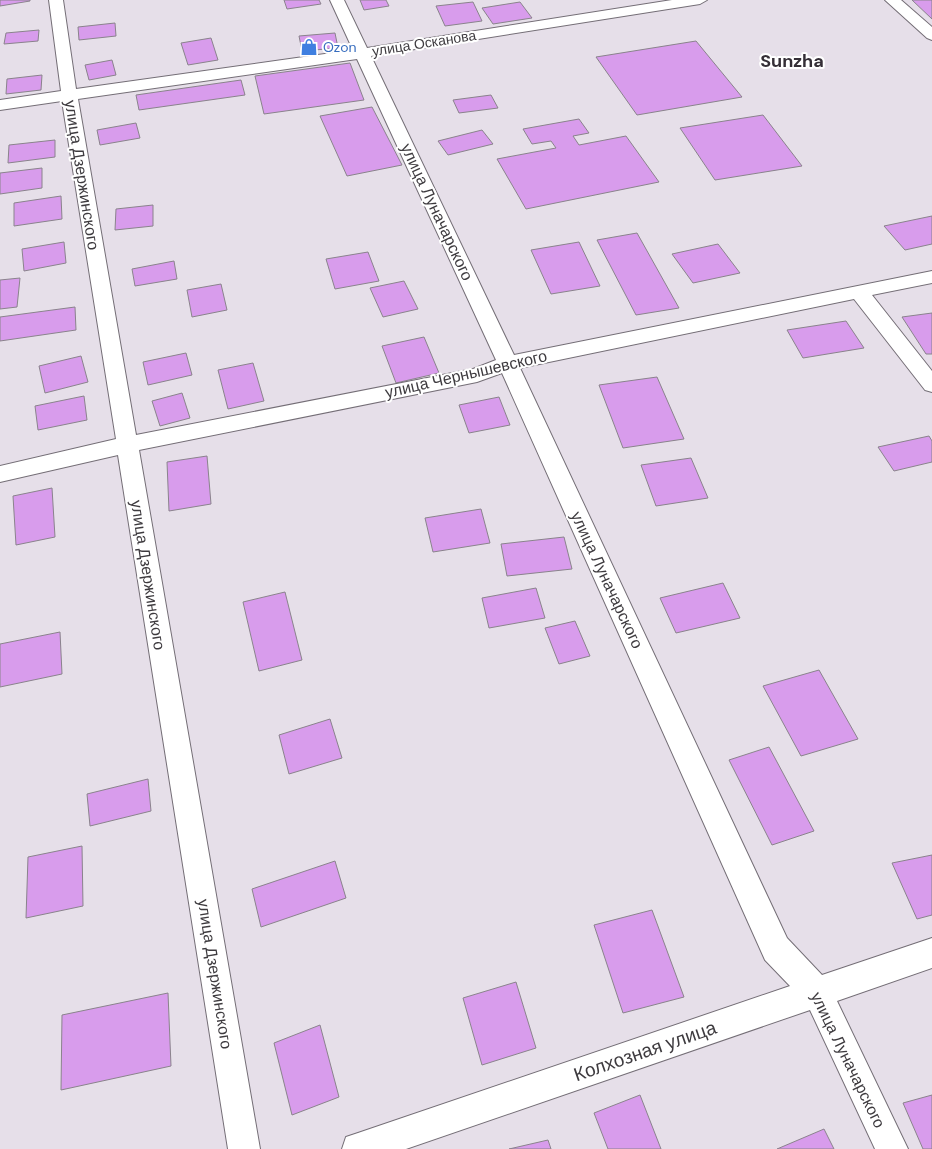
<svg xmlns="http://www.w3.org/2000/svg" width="932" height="1149" font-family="'DM Sans',sans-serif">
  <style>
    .building { fill: #d89cec; stroke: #8a838c }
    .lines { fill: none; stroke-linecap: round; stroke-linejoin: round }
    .minor-casing { stroke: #746e76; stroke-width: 2 }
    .minor { fill: #fff; fill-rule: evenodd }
    .labels { text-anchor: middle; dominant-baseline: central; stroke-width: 4; stroke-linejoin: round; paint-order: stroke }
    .far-street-label { font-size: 14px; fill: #3e3b3f; stroke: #fff }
    .far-shop-label { font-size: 14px; fill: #366cbe; stroke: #fff; text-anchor: start }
    .street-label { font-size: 16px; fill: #3e3b3f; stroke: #fff }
    .far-district-label { font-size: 18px; font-weight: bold; fill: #342e36; stroke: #fff }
    .near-street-label { font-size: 19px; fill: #3e3b3f; stroke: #fff }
  </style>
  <rect width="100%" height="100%" fill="#e6dfe9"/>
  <!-- building -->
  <path class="building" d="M0,0h30v1l-30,5z
    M284,0h35l2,4 -34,5z
    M360,0h26l3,6 -25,4z
    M912,0h20v19z
    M473,2l9,19 -37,5 -9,-20z
    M520,2l12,16 -39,6 -11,-16z
    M115,23l1,13 -37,4 -1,-13z
    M39,30l-1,11 -34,3 2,-11z
    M335,33l3,15 -36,3 -3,-15z
    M211,38l7,22 -30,5 -7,-22z
    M696,41l46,56 -105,18 -41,-58z
    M112,60l4,15 -27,5 -4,-15z
    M350,63l14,37 -100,14 -9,-38z
    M42,75l-1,15 -35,4 1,-15z
    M241,80l4,15 -106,15 -3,-15z
    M491,95l7,13 -39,5 -6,-13z
    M372,107l30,58 -55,11 -27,-60z
    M763,115l39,51 -87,14 -35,-52z
    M579,119l10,14 -16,3 6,9 47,-9 33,46 -133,27 -29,-50 59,-11 -5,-7 -19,3 -9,-15z
    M136,123l4,15 -40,7 -3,-15z
    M482,130l11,14 -45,11 -10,-14z
    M55,140v17l-47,6 1,-18z
    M42,168v20l-42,6v-21z
    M61,196l1,23 -48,7v-23z
    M153,205v21l-38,4 1,-21z
    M932,216v28l-27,6 -21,-24z
    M637,233l42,75 -43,7 -39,-75z
    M64,242l2,21 -42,8 -2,-22z
    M579,242l21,44 -49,8 -20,-44z
    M718,244l22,29 -47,10 -21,-29z
    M368,252l11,29 -44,8 -9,-30z
    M174,261l3,18 -42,7 -3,-17z
    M20,278l-3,29 -17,2v-29z
    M404,281l14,28 -35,8 -13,-29z
    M221,284l6,26 -35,7 -5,-27z
    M75,307l1,23 -76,11v-24z
    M932,313v41h-6l-24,-37z
    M846,321l18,27 -61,10 -16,-28z
    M424,337l15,36 -43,10 -14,-37z
    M186,353l6,22 -44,10 -5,-23z
    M81,356l7,26 -43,11 -6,-27z
    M253,363l11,38 -36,8 -10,-39z
    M657,377l27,62 -61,9 -24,-63z
    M182,393l8,25 -30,8 -8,-25z
    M84,396l3,24 -49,10 -3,-24z
    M499,397l11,28 -41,8 -10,-28z
    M929,436l3,5v21l-38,9 -16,-24z
    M207,456l4,48 -42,7 -2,-49z
    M691,458l17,40 -52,8 -15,-41z
    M52,488l3,49 -39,8 -3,-49z
    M481,509l9,34 -57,9 -8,-34z
    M564,537l8,32 -65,7 -6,-32z
    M723,583l17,35 -64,15 -16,-35z
    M536,588l9,30 -56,10 -7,-30z
    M285,592l17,68 -43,11 -16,-69z
    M575,621l15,35 -31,8 -14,-36z
    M60,632l2,42 -62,13v-43z
    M819,670l39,69 -57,17 -38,-70z
    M330,719l12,39 -53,16 -10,-39z
    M769,747l45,84 -42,14 -43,-85z
    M148,779l3,32 -61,15 -3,-32z
    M82,846l1,60 -57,12 2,-61z
    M932,855v60l-15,4 -25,-56z
    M335,861l11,37 -85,29 -9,-38z
    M652,910l32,87 -61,16 -29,-88z
    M516,982l20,66 -54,17 -19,-67z
    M168,993l3,73 -110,24 1,-75z
    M320,1025l19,72 -47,18 -18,-72z
    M640,1095l21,54h-53l-14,-36z
    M932,1095v54h-9l-20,-46z
    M824,1129l10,20h-57z
    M548,1140l3,9h-42z"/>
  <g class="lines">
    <!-- minor casing -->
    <g class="minor-casing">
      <path id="minor" d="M49,0h14l13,89 277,-39 -23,-50h14l23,48 305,-48h35l-7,4 -329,52 143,299 418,-84v12l-60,12 60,76v21l-7,-2 -71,-91 -334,69 267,570 35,37 110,-37v30l-95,33 71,148h-33l-65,-139 -404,139h-64l4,-12 12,-4 432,-147 -25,-26 -263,-587 -25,9 -338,68 121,699h-32l-110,-694 -118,27v-16l116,-27 -54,-338 -62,9v-10l61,-9zM357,59l139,301 -23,9 -337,66 -58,-336z
        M885,0h16l31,27v13l-5,-2z"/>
    </g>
    <!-- minor -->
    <use href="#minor" class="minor"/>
  </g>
  <!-- icons -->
  <defs>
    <g id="shop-bare" transform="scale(1.35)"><path d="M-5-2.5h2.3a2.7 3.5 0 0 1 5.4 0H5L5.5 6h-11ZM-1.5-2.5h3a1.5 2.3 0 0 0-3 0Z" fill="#3f7fe0" stroke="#fff" stroke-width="2.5" paint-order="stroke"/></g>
  </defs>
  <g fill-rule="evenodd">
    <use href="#shop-bare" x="309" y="47"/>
  </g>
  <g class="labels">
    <!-- far-street labels -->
    <g class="far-street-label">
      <text transform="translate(424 43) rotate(-9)">улица Осканова</text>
    </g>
    <!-- far-shop labels -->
    <g class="far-shop-label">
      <text x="323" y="47">Ozon</text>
    </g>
    <!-- street labels -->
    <g class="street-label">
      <text transform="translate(82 175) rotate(81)">улица Дзержинского</text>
      <text transform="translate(437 212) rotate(65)">улица Луначарского</text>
      <text transform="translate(466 374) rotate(-13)">улица Чернышевского</text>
      <text transform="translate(148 575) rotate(81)">улица Дзержинского</text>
      <text transform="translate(607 580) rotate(65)">улица Луначарского</text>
      <text transform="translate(215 974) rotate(81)">улица Дзержинского</text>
      <text transform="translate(848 1060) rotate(64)">улица Луначарского</text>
    </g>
    <!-- far-district labels -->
    <g class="far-district-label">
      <text x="792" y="61">Sunzha</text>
    </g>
    <!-- near-street labels -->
    <g class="near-street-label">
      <text transform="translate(645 1051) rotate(-19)">Колхозная улица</text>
    </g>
  </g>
</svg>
